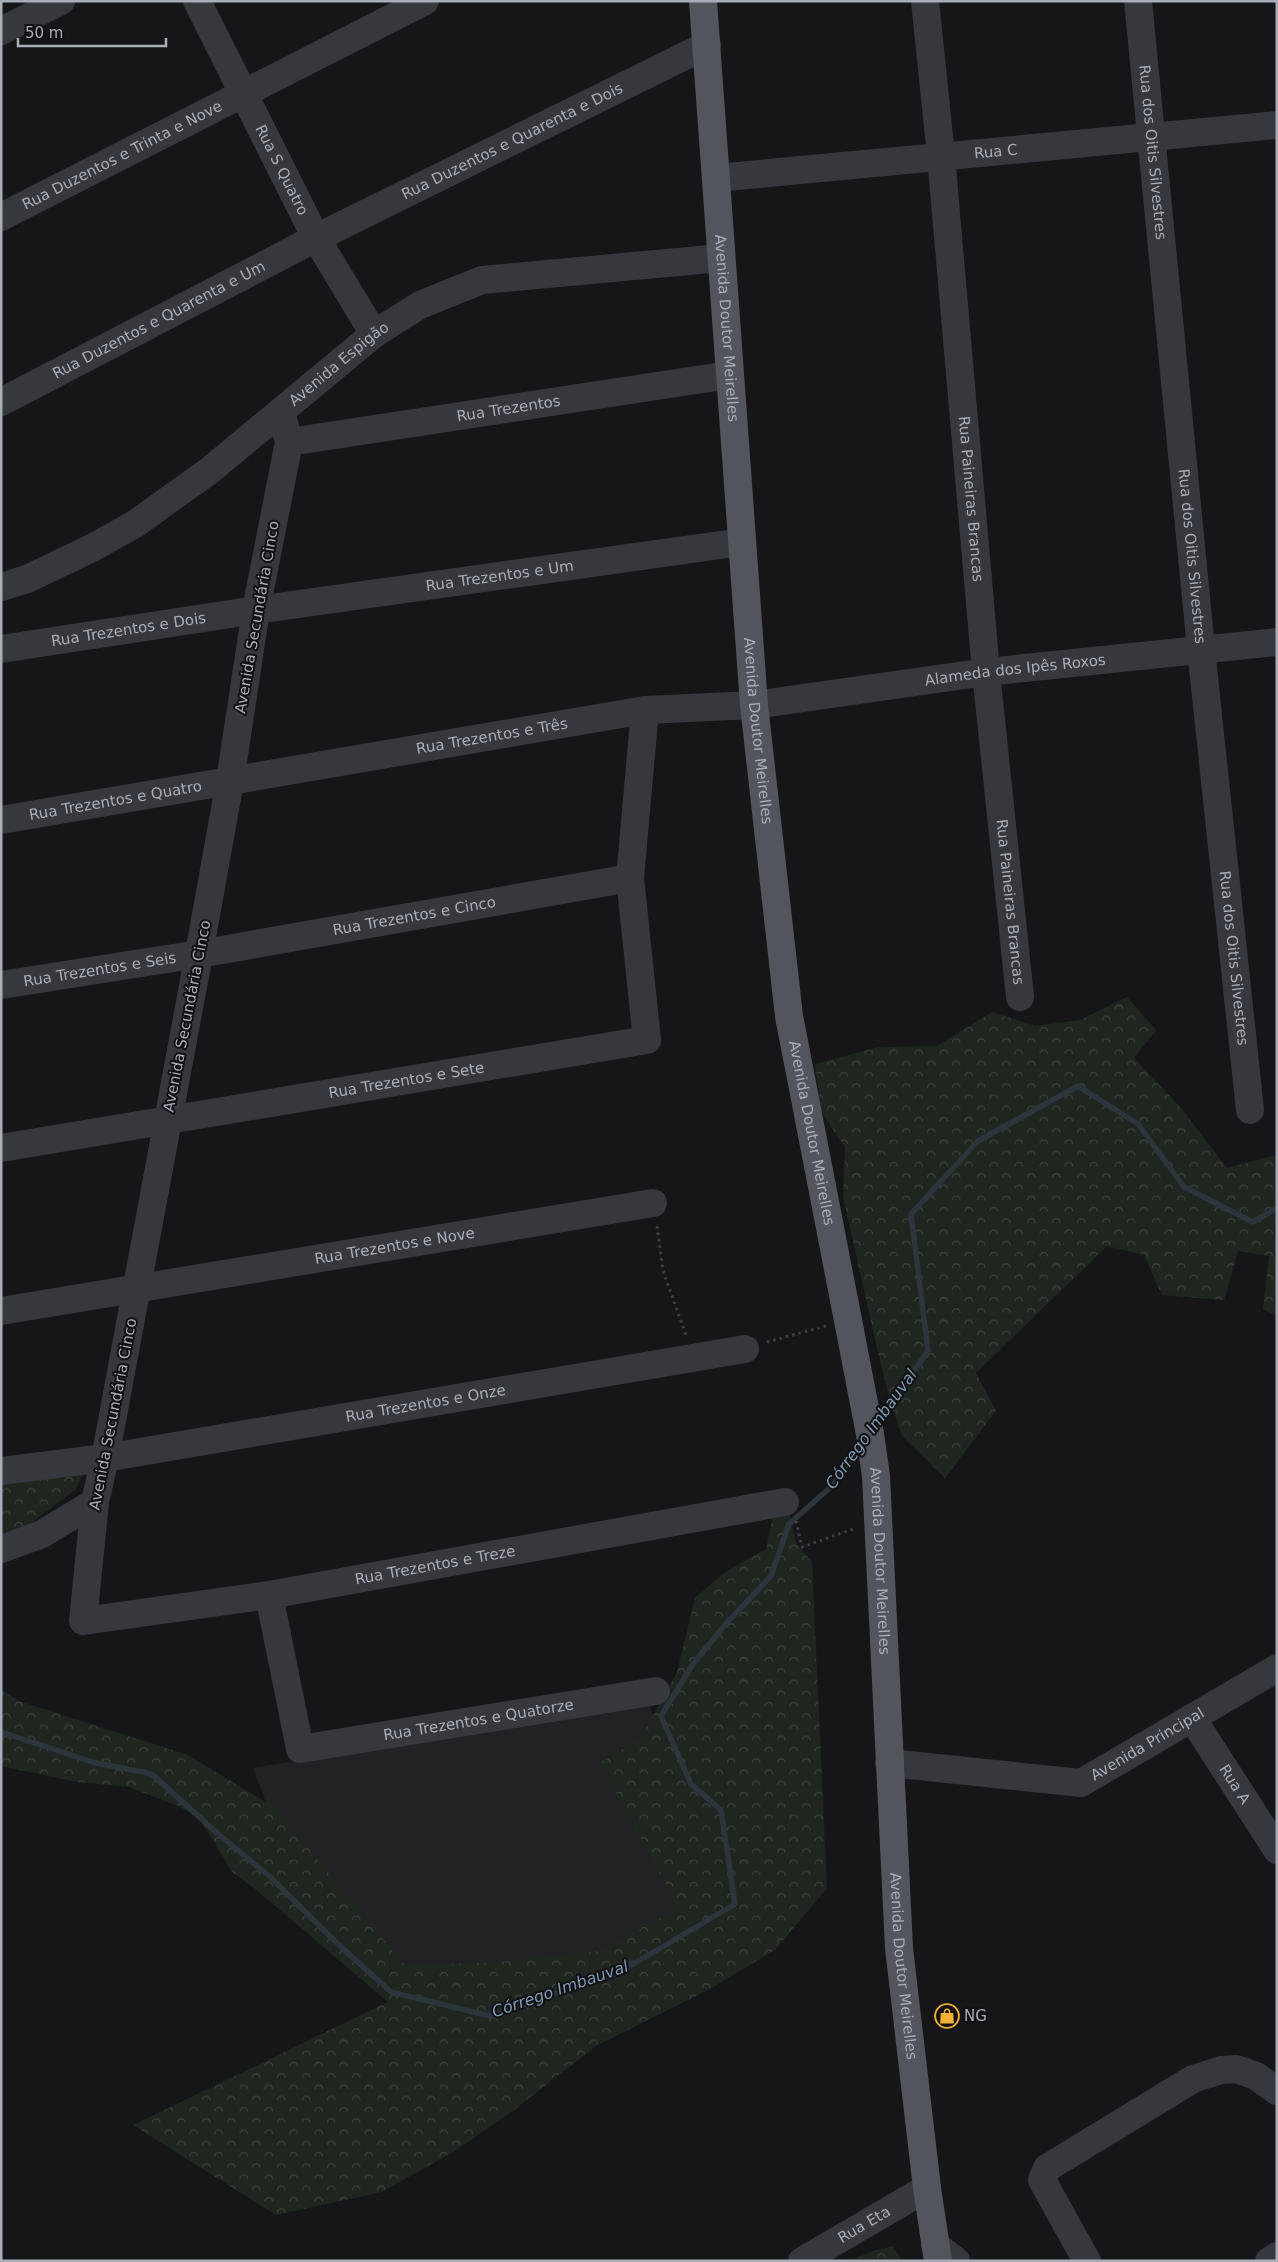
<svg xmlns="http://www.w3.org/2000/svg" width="1278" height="2262" font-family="'DejaVu Sans',sans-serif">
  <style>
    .built { fill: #222225 }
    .forest { fill: url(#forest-crowns) }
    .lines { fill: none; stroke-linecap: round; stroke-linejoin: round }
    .stream { stroke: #2c353c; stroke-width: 5.5 }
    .path { stroke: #3d3f44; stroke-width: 3; stroke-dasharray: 2.5 4; stroke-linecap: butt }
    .minor { stroke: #37383d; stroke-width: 28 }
    .major { stroke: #53555c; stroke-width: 28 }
    .labels { text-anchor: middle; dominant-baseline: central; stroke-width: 4; stroke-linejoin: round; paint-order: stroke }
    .street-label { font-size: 15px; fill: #a8adb8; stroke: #111113 }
    .poi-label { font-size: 15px; fill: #a8adb8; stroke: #111113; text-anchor: start }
    .water-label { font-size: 16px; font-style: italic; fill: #7f9bb3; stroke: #111113 }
  </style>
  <defs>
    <pattern id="forest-crowns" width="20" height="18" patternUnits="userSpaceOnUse" patternTransform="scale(1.25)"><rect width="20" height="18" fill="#1e261f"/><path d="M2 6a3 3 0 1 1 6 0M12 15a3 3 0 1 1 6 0" fill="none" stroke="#3c433d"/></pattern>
  </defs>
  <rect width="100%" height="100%" fill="#161618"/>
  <!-- built -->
  <path class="built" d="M649,1703l64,203 -105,59 -213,5 -120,-144 -22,-58z"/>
  <!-- forest -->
  <path class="forest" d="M1127,997l29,33 -22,28 47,50 46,60 50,-13v161l-14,-7 6,-53 -31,-5 -14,49 -62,-5 -18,-40 -37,-9 -131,127 20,38 -51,67 -43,-42 -12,-36 -13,-51 -34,-153 2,-49 -24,-35 -6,-48 64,-17 58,-1 55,-34 43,14 45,-6z
    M87,1466l-12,24 -47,35 -27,8v-56z
    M789,1510l7,33 16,19 15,326 -52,62 -67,40 -112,56 -82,64 -59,41 -73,41 -106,23 -143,-90 255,-123 -134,-114 -22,-16 -32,-53 -22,-13 -49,-19 -52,-5 -76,-16v-76l18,11 169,54 86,52 131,159 96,-4 99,-11 78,-43 -78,-145 41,-25 36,-66 18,-74 30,-26 41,-23 8,-38z
    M893,2246l9,15h-53l24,-10z"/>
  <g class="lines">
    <!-- stream -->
    <path class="stream" d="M877,1423l51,-72 -17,-137 67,-73 100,-55 60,38 46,63 69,35 24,-14
      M1,1732l95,31 56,11 65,59 52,43 71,70 51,46 99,24 135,-47 110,-65 -14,-94 -30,-26 -30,-68 32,-52 32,-39 46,-49 18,-52 44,-39 29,-41"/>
    <!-- path -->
    <path class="path" d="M657,1226l6,45 23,64
      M767,1342l59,-16
      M796,1521l6,26 54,-19"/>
    <!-- minor -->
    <g class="minor">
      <path id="s1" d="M197,1l119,237 58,96"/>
      <path id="s2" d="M925,1l16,155 45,516 34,325"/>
      <path id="s3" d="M1138,1l63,648 49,461"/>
      <path d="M1,31l60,-30"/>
      <path id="s4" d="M716,178l561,-53"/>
      <path id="s5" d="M1,217l424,-216"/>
      <path id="s6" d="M1,402l315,-164 391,-193"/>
      <path id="s7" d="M281,412l8,30 -33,168 -26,171 -31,173 -94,504 -10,44 -12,119 186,-26 516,-93"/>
      <path id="s8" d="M289,442l440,-67"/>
      <path id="s9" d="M1,587l26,-8 65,-31 43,-24 74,-53 165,-137 46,-29 62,-25 239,-22"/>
      <path id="s10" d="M1,649l255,-39 486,-68"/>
      <path id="s11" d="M1,820l644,-110 109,-5 232,-33 291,-30"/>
      <path id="s12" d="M1,985l198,-31 431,-76"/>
      <path id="s13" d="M1,1148l646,-108 -17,-162 15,-168"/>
      <path id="s14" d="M1,1311l652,-108"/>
      <path id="s15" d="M1,1471l104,-13 640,-109"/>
      <path d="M1,1549l41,-15 53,-32"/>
      <path id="s16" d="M269,1595l31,154 356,-58"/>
      <path id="s17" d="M1192,1718l85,132"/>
      <path id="s18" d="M889,1763l192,20 196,-115"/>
      <path d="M935,2245l21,16"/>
      <path id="s19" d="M802,2261l125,-73"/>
      <path d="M1087,2261l-45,-81 5,-12 146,-89 28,-9 15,-1 20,7 21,15"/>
      <path d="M1269,2261l8,-5"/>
    </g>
    <!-- major -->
    <path class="major" id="s20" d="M703,1l51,704 35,311 81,418 6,42 23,472 28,240 11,73"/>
  </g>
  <!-- icons -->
  <defs>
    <g id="shop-ring" transform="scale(1.25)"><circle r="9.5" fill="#111113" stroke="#f2b134" stroke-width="1.5"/><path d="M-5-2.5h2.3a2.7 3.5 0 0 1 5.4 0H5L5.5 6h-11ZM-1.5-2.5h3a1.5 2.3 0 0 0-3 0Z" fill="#f2b134"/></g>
  </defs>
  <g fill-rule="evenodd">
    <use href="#shop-ring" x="947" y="2016"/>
  </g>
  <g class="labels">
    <!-- street labels -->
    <g class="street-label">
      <text stroke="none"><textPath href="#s6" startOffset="574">Rua Duzentos e Quarenta e Dois</textPath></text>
      <text stroke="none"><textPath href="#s4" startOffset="281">Rua C</textPath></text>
      <text stroke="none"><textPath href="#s3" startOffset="152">Rua dos Oitis Silvestres</textPath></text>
      <text stroke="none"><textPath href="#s5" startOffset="136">Rua Duzentos e Trinta e Nove</textPath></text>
      <text stroke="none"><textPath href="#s1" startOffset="189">Rua S Quatro</textPath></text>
      <text stroke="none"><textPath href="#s6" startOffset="178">Rua Duzentos e Quarenta e Um</textPath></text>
      <text stroke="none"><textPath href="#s20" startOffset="328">Avenida Doutor Meirelles</textPath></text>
      <text stroke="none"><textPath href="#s9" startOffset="408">Avenida Espigão</textPath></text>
      <text stroke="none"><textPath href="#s8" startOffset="222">Rua Trezentos</textPath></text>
      <text stroke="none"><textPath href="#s2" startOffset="500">Rua Paineiras Brancas</textPath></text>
      <text stroke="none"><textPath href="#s3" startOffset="558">Rua dos Oitis Silvestres</textPath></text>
      <text stroke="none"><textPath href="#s10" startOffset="504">Rua Trezentos e Um</textPath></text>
      <text transform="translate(257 617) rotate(-80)">Avenida Secundária Cinco</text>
      <text stroke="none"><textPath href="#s10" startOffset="129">Rua Trezentos e Dois</textPath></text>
      <text stroke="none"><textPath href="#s11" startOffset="1026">Alameda dos Ipês Roxos</textPath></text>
      <text stroke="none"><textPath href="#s20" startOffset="732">Avenida Doutor Meirelles</textPath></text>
      <text stroke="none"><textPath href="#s11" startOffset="498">Rua Trezentos e Três</textPath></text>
      <text stroke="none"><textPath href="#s11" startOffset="116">Rua Trezentos e Quatro</textPath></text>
      <text stroke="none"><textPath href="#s2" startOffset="905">Rua Paineiras Brancas</textPath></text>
      <text stroke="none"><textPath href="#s12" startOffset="419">Rua Trezentos e Cinco</textPath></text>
      <text stroke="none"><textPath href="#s3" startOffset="962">Rua dos Oitis Silvestres</textPath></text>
      <text stroke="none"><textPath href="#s12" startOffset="100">Rua Trezentos e Seis</textPath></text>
      <text transform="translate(187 1016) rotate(-79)">Avenida Secundária Cinco</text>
      <text stroke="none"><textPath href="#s13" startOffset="411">Rua Trezentos e Sete</textPath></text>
      <text stroke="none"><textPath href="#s20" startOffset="1138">Avenida Doutor Meirelles</textPath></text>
      <text stroke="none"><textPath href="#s14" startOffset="399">Rua Trezentos e Nove</textPath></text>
      <text stroke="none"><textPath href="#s15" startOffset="430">Rua Trezentos e Onze</textPath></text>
      <text transform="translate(113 1414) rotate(-79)">Avenida Secundária Cinco</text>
      <text stroke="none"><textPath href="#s20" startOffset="1572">Avenida Doutor Meirelles</textPath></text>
      <text stroke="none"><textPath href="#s7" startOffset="1585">Rua Trezentos e Treze</textPath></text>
      <text stroke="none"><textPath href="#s16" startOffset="338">Rua Trezentos e Quatorze</textPath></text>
      <text stroke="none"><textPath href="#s18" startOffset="270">Avenida Principal</textPath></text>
      <text stroke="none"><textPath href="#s17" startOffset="79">Rua A</textPath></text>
      <text stroke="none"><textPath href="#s20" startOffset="1978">Avenida Doutor Meirelles</textPath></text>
      <text stroke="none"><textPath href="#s19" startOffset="72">Rua Eta</textPath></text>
    </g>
    <!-- poi labels -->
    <g class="poi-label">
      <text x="964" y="2016">NG</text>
    </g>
    <!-- water labels -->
    <g class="water-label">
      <text transform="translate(871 1429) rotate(-54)">Córrego Imbauval</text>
      <text transform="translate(560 1989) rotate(-19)">Córrego Imbauval</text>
    </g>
  </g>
  <!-- border -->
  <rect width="1278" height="2262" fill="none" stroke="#a8adb8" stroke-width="5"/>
  <!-- scale -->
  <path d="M18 38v8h148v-8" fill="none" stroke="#a8adb8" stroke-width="2.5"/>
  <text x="25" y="38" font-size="15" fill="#a8adb8" stroke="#111113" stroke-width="4" paint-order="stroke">50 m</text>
</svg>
